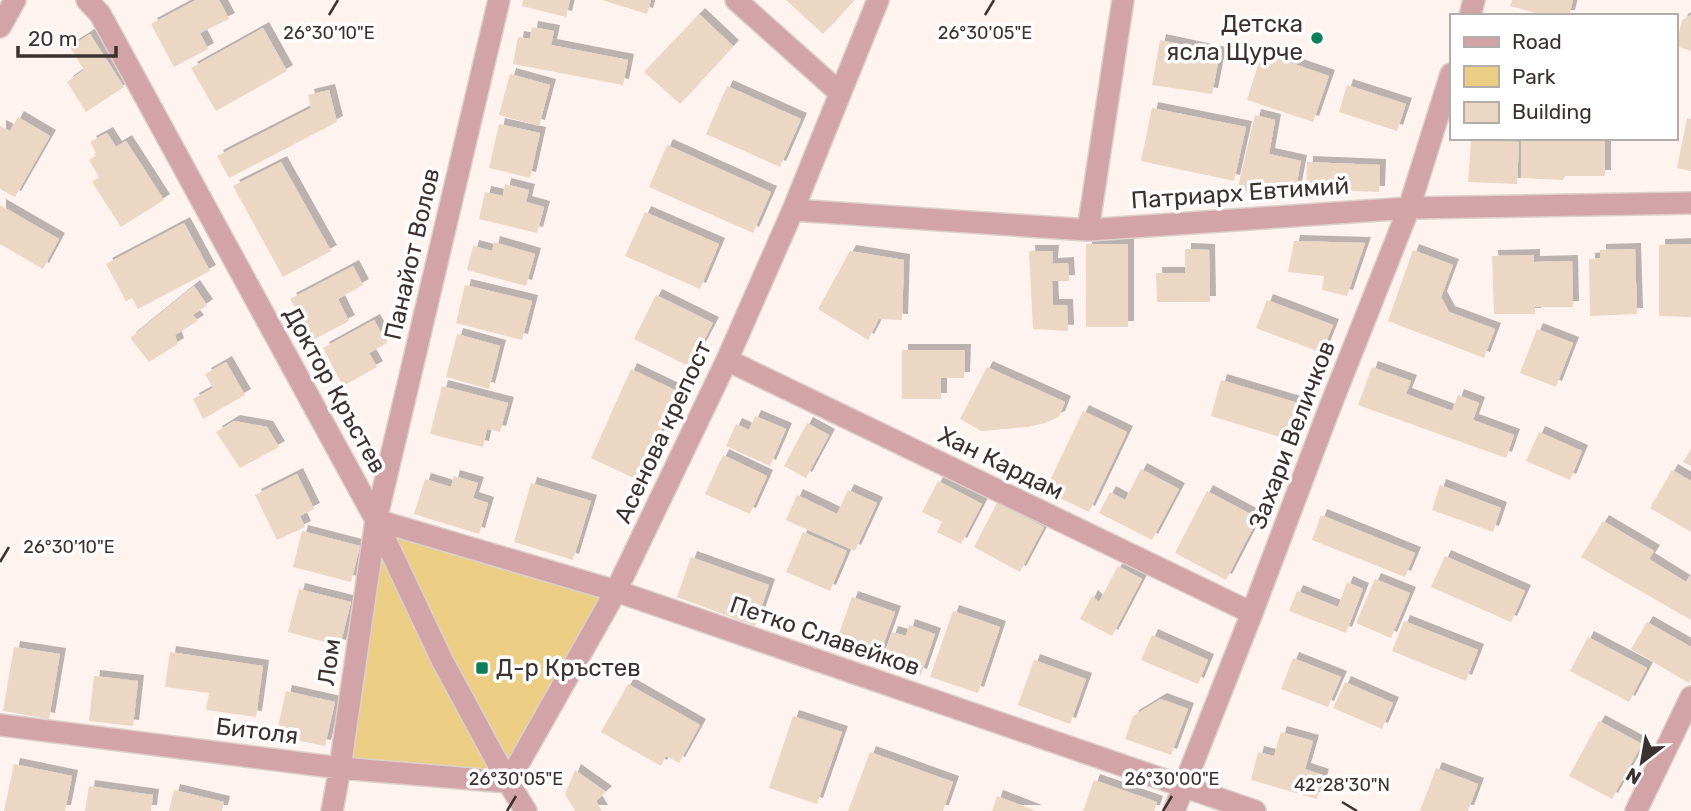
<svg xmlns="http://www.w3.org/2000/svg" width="1691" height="811" font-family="Rubik,sans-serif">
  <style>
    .green { fill: #ebcd83 }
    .building { fill: #ecd6c4; filter: url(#shadow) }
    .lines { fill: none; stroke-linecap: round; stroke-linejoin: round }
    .minor-casing { stroke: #dcd0cc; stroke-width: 24 }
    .minor { stroke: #d2a3a7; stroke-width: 21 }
    .ticks { fill: none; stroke: #3c312e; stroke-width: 2.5 }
    .poi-dot { fill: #0f7e5a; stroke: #fff; stroke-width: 2.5 }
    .labels { text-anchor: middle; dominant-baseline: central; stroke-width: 7; stroke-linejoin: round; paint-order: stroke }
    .poi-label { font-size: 24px; fill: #3c312e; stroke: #fff; text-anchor: end }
    .street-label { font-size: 24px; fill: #3c312e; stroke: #fff }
    .ticks-label { font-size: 18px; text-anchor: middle; fill: #3c312e; stroke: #fff; stroke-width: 7; stroke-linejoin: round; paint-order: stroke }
  </style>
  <defs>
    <filter id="shadow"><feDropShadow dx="6" dy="-6" stdDeviation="0" flood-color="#0004"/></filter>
  </defs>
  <rect width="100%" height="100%" fill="#fff3ef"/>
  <!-- green -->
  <path class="green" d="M376,520l240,71 -108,191 -168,-14z"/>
  <!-- building -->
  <path class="building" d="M196,0h23l10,19 -29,14 8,16 -34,18 -23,-43z
    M523,0h47l-4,17 -44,-11z
    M602,0h49l-4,14z
    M786,0h68l-31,34z
    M1512,0h61l-4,16h-22l-37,-10z
    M699,14l34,32 -53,58 -36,-32z
    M1691,15v36l-15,-5 6,-26z
    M532,27l22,4 -3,14 77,15 -5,25 -110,-21 5,-27 12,2z
    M263,28l24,43 -71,40 -25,-43z
    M90,34l34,53 -38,25 -19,-30 17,-12 -14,-23z
    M1160,40l60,13 -8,41 -60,-9z
    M1262,53l67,23 -16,46 -66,-22z
    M510,74l40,11 -11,41 -40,-11z
    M1347,85l59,19 -9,27 -58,-19z
    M727,86l74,33 -21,48 -74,-33z
    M329,90l8,32 -108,56 -12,-22 94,-48 -3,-13z
    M1152,108l94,19 -12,54 -93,-20z
    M1255,115l20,5 -6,34 32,7 -6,32 -58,-2z
    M18,117l32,19 -35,61 -15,-8v-63l10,5z
    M1687,118l4,1v52l-14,-3z
    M499,124l41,9 -10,45 -41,-10z
    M107,133l9,14 10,-6 38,59 -43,27 -29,-45 7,-5 -10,-17 8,-5 -7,-13z
    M1521,138h84v38h-40l-2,4 -42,-2z
    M1471,140l48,2 -2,42 -49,-2z
    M667,145l104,47 -18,41 -104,-46z
    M281,162l50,89 -48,26 -50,-91z
    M1307,162l73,3 -1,27 -73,-3z
    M505,184l24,6 -3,12 18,5 -7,26 -58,-14 6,-27 18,4z
    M0,205l59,34 -16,30 -43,-25z
    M645,212l74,32 -19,45 -75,-33z
    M184,223l26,48 -72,38 -6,-11 -6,3 -20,-37z
    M1294,241l71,2 -18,53 -25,-6 2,-14 -36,-4z
    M494,242l41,12 -9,32 -59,-16 6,-24 19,5z
    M1086,244h42v83h-42z
    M1691,244v73l-32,-1v-71z
    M1185,249l24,1 1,52h-53l-1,-29h29z
    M1635,249l2,65 -47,2 -1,-57 11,-1v-8z
    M1413,250l40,15 -12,32 8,15 46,17 -11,29 -96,-37z
    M850,251l54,9 -2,60 -23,-1 -11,21 -50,-31z
    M1029,251h24l-1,13 16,-1 1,18h-17l1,24h14l1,26 -35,-2z
    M1534,255v7l38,-1 1,46h-38v7h-41l-2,-58z
    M353,266l10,19 -25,14 11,22 -36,19 -23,-41z
    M465,285l67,16 -10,39 -66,-17z
    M194,286l13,19 -14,10 5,6 -23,14 3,9 -29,18 -19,-24z
    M656,295l57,28 -23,44 -56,-28z
    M1267,300l66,25 -11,28 -66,-25z
    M374,320l13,23 -18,10 8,14 -34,19 -20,-38z
    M1537,329l36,14 -17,44 -36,-14z
    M457,334l43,12 -11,43 -43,-12z
    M902,350h63l-1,28h-23v21h-39z
    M226,362l19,33 -42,24 -10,-20 20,-11 -8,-14z
    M987,367l78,35 -6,15 -14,6 -17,4 -47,4 -21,-12z
    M1372,367l39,14 -5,13 46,17 6,-16 21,8 -6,17 41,15 -8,23 -148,-53z
    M631,369l48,23 -41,88 -47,-22z
    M1221,380l80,24 -11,36 -79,-24z
    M442,386l66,17 -8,29 -13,-3 -4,18 -53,-13z
    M1083,411l44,21 -38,80 -44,-21z
    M755,416l31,13 -16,37 -44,-20 10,-22 13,6z
    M234,421l33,6 12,20 -39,21 -24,-36z
    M807,423l22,12 -23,43 -22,-12z
    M1539,432l43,19 -12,29 -44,-19z
    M1691,449v17l-8,-4z
    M723,455l44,21 -17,38 -45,-20z
    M1141,469l38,20 -27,51 -53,-27 11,-21 15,8z
    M1672,470l19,11v51l-41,-24z
    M297,474l17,35 -14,7 5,11 -28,13 -22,-45z
    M454,476l24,7 -5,15 15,5 -9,31 -65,-20 11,-35 26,8z
    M938,481l44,23 -21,40 -24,-12 5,-10 -20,-10z
    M531,483l60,18 -18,59 -59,-18z
    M1440,485l61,23 -8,24 -61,-22z
    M848,490l29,13 -22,48 -69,-31 11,-25 40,19z
    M1207,491l51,27 -32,62 -51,-27z
    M997,503l47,24 -24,45 -46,-25z
    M1321,515l94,38 -10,24 -93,-37z
    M1603,521l51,30 -5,8 37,23 5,-8v46l-110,-63z
    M302,531l58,15 -9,36 -58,-15z
    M803,532l44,19 -17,40 -44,-19z
    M1445,556l80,35 -14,31 -80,-35z
    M691,557l78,28 -14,41 -78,-29z
    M1118,566l24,13 -30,57 -32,-17 12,-23 7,6z
    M1375,579l35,14 -19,45 -35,-15z
    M1347,582l16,7 -17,44 -57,-22 8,-20 41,16z
    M299,589l52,13 -11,44 -52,-14z
    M852,597l43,15 -18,51 -43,-15z
    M953,611l47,16 -22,66 -48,-16z
    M1404,621l74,29 -12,31 -74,-30z
    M1647,622l44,25v32l-2,4 -58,-34z
    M909,625l26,9 -14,41 -40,-13 11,-30 14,4z
    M1152,635l56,25 -10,24 -57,-24z
    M1588,637l59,31 -18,34 -59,-31z
    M14,647l46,7 -11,65 -46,-8z
    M170,652l93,14 -7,51 -50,-7 3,-17 -44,-6z
    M1293,658l48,19 -13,30 -47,-18z
    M1034,660l52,19 -16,45 -52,-19z
    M94,676l44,5 -5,45 -44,-5z
    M1345,682l48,21 -11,26 -49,-21z
    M628,684l72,41 -21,38 -13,-7 -5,10 -60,-34z
    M286,691l49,11 -10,44 -49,-10z
    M1161,699l27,10 -17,46 -46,-16 8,-23z
    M793,716l49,16 -25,72 -48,-16z
    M1599,721l43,23 -30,55 -43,-23z
    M1281,732l32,9 -8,28 18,6 -6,24 -66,-19 7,-28 16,4z
    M870,752l83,30 -10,29h-95z
    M14,764l58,12 -7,35h-61z
    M1436,768l42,16 -10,27h-48z
    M575,770l31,22 -10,9 6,10h-27l-10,-17z
    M1094,780l63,22 -3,9h-71z
    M89,786l64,9 -2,16h-66z
    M174,790l50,12 -2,9h-53z
    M997,796l39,15h-44z"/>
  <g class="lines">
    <!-- minor casing -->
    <g class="minor-casing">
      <path id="minor" d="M87,0l13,14 276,506 66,140 66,122 18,29
        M736,0l104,93
        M1470,16l4,-16
        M0,27l15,-27
        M793,210l295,20 321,-22 282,-5
        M1088,230l35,-230
        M727,360l525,253
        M376,520l240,71 639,220
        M0,725l340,43 168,14
        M508,782l108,-191 111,-231 66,-150 85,-210
        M332,811l8,-43 36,-248 123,-520
        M1174,811l78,-198 76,-201 81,-204 42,-134
        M1636,811l55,-114"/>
    </g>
    <!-- minor -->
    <use href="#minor" class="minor"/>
  </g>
  <!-- ticks -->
  <path class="ticks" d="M329,15l9,-15M985,15l9,-15M0,562l9,-15M1342,802l15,9M507,811l9,-15M1163,811l9,-15"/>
  <!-- markers -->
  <g class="poi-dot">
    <circle cx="1317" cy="38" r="7"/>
    <rect x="475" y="661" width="14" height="14" rx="3.5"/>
  </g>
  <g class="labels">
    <!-- poi labels -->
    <g class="poi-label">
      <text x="1303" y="24">Детска<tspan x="1303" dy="28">ясла Щурче</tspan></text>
      <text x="496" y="668" text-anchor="start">Д-р Кръстев</text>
    </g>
    <!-- street labels -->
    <g class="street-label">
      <text transform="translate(1240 193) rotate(-4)">Патриарх Евтимий</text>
      <text transform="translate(412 254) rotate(-77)">Панайот Волов</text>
      <text transform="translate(335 390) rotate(61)">Доктор Кръстев</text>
      <text transform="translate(663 432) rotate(-65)">Асенова крепост</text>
      <text transform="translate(1292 435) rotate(-69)">Захари Величков</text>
      <text transform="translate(1001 463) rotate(26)">Хан Кардам</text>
      <text transform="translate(825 636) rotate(19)">Петко Славейков</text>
      <text transform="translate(329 662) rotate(-82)">Лом</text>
      <text transform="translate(257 731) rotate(7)">Битоля</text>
    </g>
  </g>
  <g class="ticks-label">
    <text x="329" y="39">26°30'10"E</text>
    <text x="985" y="39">26°30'05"E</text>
    <text x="69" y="553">26°30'10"E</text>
    <text x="516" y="785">26°30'05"E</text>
    <text x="1172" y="785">26°30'00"E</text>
    <text x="1342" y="791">42°28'30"N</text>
  </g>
  <!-- legend -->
  <rect x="1450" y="14" width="228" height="126" fill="#ffffff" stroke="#b1adab" stroke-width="2"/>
  <rect x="1464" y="37" width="35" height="10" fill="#d2a3a7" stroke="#b1adab" stroke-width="2"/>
  <text x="1512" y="49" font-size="21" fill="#3c312e">Road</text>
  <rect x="1464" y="66" width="35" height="21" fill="#ebcd83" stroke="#b1adab" stroke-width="2"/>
  <text x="1512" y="84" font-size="21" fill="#3c312e">Park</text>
  <rect x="1464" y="102" width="35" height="21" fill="#ecd6c4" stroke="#b1adab" stroke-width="2"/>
  <text x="1512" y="119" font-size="21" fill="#3c312e">Building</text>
  <!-- north arrow -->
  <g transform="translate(1642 762) rotate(211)" stroke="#ffffff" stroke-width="5" paint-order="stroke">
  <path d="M0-5L12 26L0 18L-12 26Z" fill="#3c312e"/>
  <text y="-10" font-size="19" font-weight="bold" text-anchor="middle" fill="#3c312e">N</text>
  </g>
  <!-- scale -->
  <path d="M18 46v10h98v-10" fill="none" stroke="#3c312e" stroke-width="3.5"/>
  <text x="28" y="46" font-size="21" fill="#3c312e" stroke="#ffffff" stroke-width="5" paint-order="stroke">20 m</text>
</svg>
